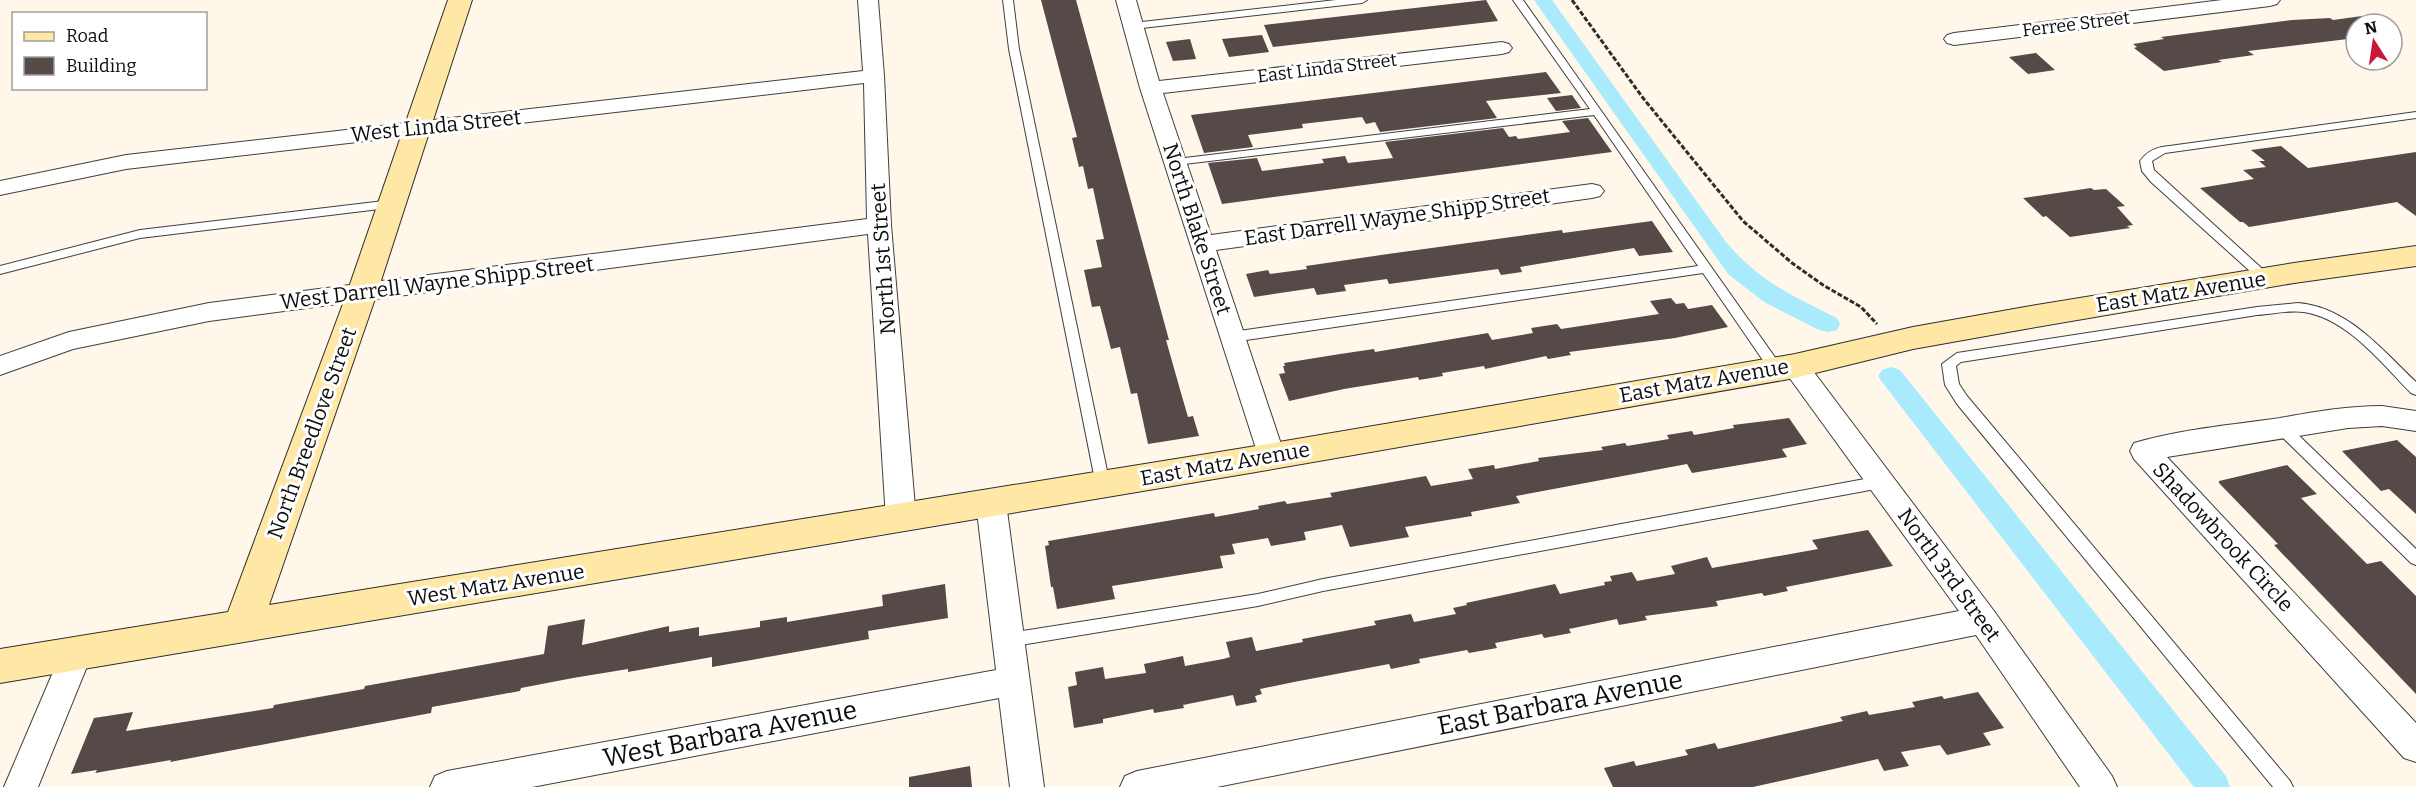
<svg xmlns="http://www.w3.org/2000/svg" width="2416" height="787" font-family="Bitter,serif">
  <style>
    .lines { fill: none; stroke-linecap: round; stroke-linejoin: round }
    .canal { fill: #a9eafc; fill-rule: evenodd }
    .building { fill: #554a47 }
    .lane-casing { stroke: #3f3f3f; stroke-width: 2 }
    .street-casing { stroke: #3f3f3f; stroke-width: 2 }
    .secondary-casing { stroke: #2e2e2e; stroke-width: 2 }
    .path { stroke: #2e2e2e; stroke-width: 3; stroke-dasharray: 5 2; stroke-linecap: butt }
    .lane { fill: #fff; fill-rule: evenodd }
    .street { fill: #fff; fill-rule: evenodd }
    .secondary { fill: #ffe7a5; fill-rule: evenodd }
    .labels { text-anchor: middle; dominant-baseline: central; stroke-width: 6; stroke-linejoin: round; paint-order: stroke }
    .far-street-label { font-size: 18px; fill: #0c0c0c; stroke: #fff }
    .street-label { font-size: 21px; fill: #0c0c0c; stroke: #fff }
    .near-street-label { font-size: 26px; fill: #0c0c0c; stroke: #fff }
  </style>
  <rect width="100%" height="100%" fill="#fff8ea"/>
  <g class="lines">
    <!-- canal -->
    <path class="canal" d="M1534,0h18l174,242c34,40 65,53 111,76l3,6 -3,6 -9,2 -9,-2 -55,-28 -36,-28z
      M1891,367l9,3 326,406 4,11h-36l-312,-405 -4,-6 4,-6z"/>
  </g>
  <!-- building -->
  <path class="building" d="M1041,0h35l93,340h-3l15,53 7,24 5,-1 6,20 -51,8 -11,-51 -6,1 -11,-47 -9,2 -11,-43 -8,1 -8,-37 18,-3 -6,-27 8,-1 -11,-51 -5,1 -5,-23 -4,1 -7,-29 5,-1z
    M1486,0l12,21 -225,26 -9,-22z
    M2362,16l6,4 7,-1 8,5h-27v14l-108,13 6,4 -36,5 4,2 -58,9 -30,-23 3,-1 -4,-3 31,-5 -3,-2 131,-17 38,-2 3,2z
    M1262,35l7,17 -40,5 -7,-18z
    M1190,39l6,20 -23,2 -7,-19z
    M2036,53l19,17 -27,4 -19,-17z
    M1546,72l15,21 -75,8 11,17 -117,14 -5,-10 -9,2 -4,-7 -60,7 1,4 -55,7 5,12 -49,6 -13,-38z
    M1572,95l9,13 -25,3 -9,-13z
    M1588,118l24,34 -390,52 -14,-41 49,-5 5,13 62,-8 -2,-4 23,-3 3,7 45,-5 -8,-16 118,-14 6,9 7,-1 2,3 52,-7 -8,-11z
    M2281,146l27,22 108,-16v64l-19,-14 -148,25 -6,-5h-3l-40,-34 54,-9 -11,-9 23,-3 -7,-6h6l-14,-11z
    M2091,188l3,2 12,-1 19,17 -8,1 16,18 -6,1 3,2 -60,9 -24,-21 -3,1 -20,-19z
    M1652,221l21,31 -34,4 -5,-8 -114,19 2,5 -21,3 -3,-6 -109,15 -2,-5 -43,6 2,6 -29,4 -3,-7 -60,9 -8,-23 22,-4 2,4 37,-5 -1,-3 82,-12 174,-24 1,3z
    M1671,298l5,6 8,-1 4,6 24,-4 16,22 -53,11 -106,14 2,3 -23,4 -2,-3 -61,13 -1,-3 -42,7 1,3 -24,4 -1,-3 -74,12 -55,12 -10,-27 6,-1 -2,-7h2l-1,-3 56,-9 34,-5 1,3 113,-19 4,7 41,-7 -2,-5 26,-4 4,5 98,-15 -9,-13z
    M1789,418l18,26 -25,5 5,8 -95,16 -5,-9 -171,32 4,7 -49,9 1,4 -67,11 4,10 -59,10 -8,-22 -38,7 2,8 -35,6 -3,-8 -36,6 3,10 -15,2 3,12 -111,18 3,13 -58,10 -4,-22h-2l-6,-41 4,-1 -1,-4 166,-28 1,4 44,-8 -1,-3 27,-5 2,3 45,-7 -2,-4 96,-17 5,10 42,-7 -5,-10 26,-4 1,4 44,-8 -1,-3 65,-8 -2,-3 24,-4 2,3 42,-7 -2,-4 25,-4 2,4 40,-7 -1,-3z
    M2397,440l19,17v57l-27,-25 -8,2 -39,-40z
    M2287,465l30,29 -16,4 66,66 14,-3 35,35v98l-142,-149 4,-1 -59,-61v-2z
    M1868,530l25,36 -107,21 2,4 -24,5 -2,-3 -46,8 2,5 -73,10 2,4 -28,5 -2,-6 -48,10 2,4 -27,5 -2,-4 -47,9 2,5 -28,5 -2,-3 -48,9 1,4 -29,6 -2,-5 -95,18 -34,7 2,5 -7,2 2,6 -21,4 -3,-11 -50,10 1,3 -30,5 -1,-4 -50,10v4l-29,5 -6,-41 9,-2 -2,-13 28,-5 2,12 41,-6 -2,-9 39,-8 2,10 38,-7 7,-2 -4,-15 26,-5 4,14 47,-9 -1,-3 74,-14 -2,-4 37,-7 3,8 42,-8 -3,-6 14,-3 -1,-2 89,-19 5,10 45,-9 -1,-3 8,-1 -2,-5 22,-4 5,9 38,-7 -4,-8 36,-9 5,11 106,-19 -6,-9z
    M945,584l3,34 -80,13 1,8 -157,28v-10l-84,15v-3l-55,9 -52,10 -1,3 -88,16 -1,6 -261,49 1,-2 -76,13 2,-3 -26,4 23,-56 39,-6 -7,19 147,-23 1,-3 90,-16 1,-3 179,-32 4,-28 37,-7 -3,26 87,-19v6l30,-5v9l61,-9v-6l27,-4v5l96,-16 -1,-11z
    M1978,692l26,36 -21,5 8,12 -44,10 -7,-10 -39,7 8,14 -25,5 -6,-12 -125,28h-140l-9,-19 30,-7 2,5 52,-11 -3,-5 30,-7 3,6 125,-28 -3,-4 27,-6 2,4 46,-8 -3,-5 30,-6 2,3z
    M970,766l2,21h-63v-10z"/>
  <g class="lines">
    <!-- lane casing -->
    <g class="lane-casing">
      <path id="lane" d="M1003,0h10l6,49 91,436 -2,4h-10l-2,-4 -87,-436z
        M1336,0h31l-5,3 -229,26 -5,-3 5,-3z
        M1513,0h10l31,44 227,322 2,3 -2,3h-10l-68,-99 -471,69 -5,-2 -1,-3 1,-3 5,-2 466,-66 -104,-151 -418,50 -6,-3 6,-3 414,-50z
        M2416,112v6l-251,35 -13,8 2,9 115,105 2,3 -2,3h-8l-110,-99 -9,-11 -2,-10c6,-8 12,-12 22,-14z
        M392,200l4,1 2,3 -2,3 -256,31 -140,36v-8l140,-36z
        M2298,303c50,4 84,47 118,79v13l-5,-2c-29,-29 -63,-74 -107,-81 -15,-2 -32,2 -47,3l-296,47 -5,4 3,18 8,12 323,385 3,6h-20l-316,-383 -12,-19 -3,-21 15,-11 300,-46z
        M2281,422l5,1 130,126v16l-5,-2 -135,-132 -2,-4 2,-4z
        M1881,476l5,2 2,4 -2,4 -5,2 -558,103 -65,15 -249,41 -6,-2 -2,-5 2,-5 6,-2 249,-39 65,-15z"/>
    </g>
    <!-- street casing -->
    <g class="street-casing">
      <path id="street" d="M858,0h20l6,76 7,149 25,294 -5,8 -10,4 -10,-4 -5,-8 -18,-285 -659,87 -136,28 -73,26v-19l69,-24 140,-29 658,-84 -3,-136 -738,86 -126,26v-14l126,-26 737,-84z
        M1116,0h20l23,81 343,-39 7,2 3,4 -3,4 -7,2 -339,39 48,142 381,-51 8,2 4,5 -4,5 -8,2 -376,52 69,206 -4,8 -10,3 -10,-3 -121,-376z
        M2222,0h58l-3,4 -7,2 -316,39 -7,-2 -3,-4 3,-4 7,-2z
        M1795,357l9,2 190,252 118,165 5,11h-37l-104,-152 -759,152h-97l5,-11 12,-5 822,-160 -173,-238 -4,-7 4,-7z
        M2382,406l34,5v20l-34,-5 -34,2 -181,29 249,266v39l-12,-4 -270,-299 -4,-8 4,-8c47,-14 98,-18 146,-25 34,-6 67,-12 102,-12z
        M991,492l10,3 5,8 38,284h-34l-11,-89 -467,89h-102l5,-11 12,-5 549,-101 -20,-167 5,-8z
        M76,640l11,4 5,10 -54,133h-34l61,-143z"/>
    </g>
    <!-- secondary casing -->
    <g class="secondary-casing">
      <path id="secondary" d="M448,0h24l-95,293 -108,312 981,-158 545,-93 118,-27 112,-20 269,-44 122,-17v20l-122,17 -269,46 -112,20 -118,29 -545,95 -1250,210v-34l228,-37 119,-319z"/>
    </g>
    <!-- path -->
    <path class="path" d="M1572,0l71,98 100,123 49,42 31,22 38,22 16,17"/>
    <!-- lane -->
    <use href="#lane" class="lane"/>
    <!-- street -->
    <use href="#street" class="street"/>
    <!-- secondary -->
    <use href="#secondary" class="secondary"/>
  </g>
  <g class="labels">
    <!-- far-street labels -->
    <g class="far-street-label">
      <text transform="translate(2076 24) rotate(-7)">Ferree Street</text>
      <text transform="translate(1327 68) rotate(-7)">East Linda Street</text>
    </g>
    <!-- street labels -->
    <g class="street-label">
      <text transform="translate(436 126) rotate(-6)">West Linda Street</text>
      <text transform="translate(1397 217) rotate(-8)">East Darrell Wayne Shipp Street</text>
      <text transform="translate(1197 229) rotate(72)">North Blake Street</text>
      <text transform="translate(883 259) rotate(-94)">North 1st Street</text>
      <text transform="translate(437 283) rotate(-7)">West Darrell Wayne Shipp Street</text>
      <text transform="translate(2181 292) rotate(-9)">East Matz Avenue</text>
      <text transform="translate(1704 381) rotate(-10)">East Matz Avenue</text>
      <text transform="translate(312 433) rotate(-70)">North Breedlove Street</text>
      <text transform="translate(1225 464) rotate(-10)">East Matz Avenue</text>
      <text transform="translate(2223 537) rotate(47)">Shadowbrook Circle</text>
      <text transform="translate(1949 575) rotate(54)">North 3rd Street</text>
      <text transform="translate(496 585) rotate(-9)">West Matz Avenue</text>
    </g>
    <!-- near-street labels -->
    <g class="near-street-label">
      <text transform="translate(1560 703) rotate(-11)">East Barbara Avenue</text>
      <text transform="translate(730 734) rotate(-11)">West Barbara Avenue</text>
    </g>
  </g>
  <!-- legend -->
  <rect x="12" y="12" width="195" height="78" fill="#ffffff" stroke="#9e9e9e" stroke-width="1.5"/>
  <rect x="24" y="32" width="30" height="9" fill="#ffe7a5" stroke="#9e9e9e" stroke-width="1.5"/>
  <text x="66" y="42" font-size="18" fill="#0c0c0c">Road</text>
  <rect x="24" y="57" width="30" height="18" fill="#554a47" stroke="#9e9e9e" stroke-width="1.5"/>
  <text x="66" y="72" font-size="18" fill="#0c0c0c">Building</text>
  <!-- north arrow -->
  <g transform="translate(2374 42) rotate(348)"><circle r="28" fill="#ffffff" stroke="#9e9e9e" stroke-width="1.5"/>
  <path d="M0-4.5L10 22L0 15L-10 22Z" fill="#c8173b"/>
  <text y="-9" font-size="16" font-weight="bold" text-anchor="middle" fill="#0c0c0c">N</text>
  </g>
</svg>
